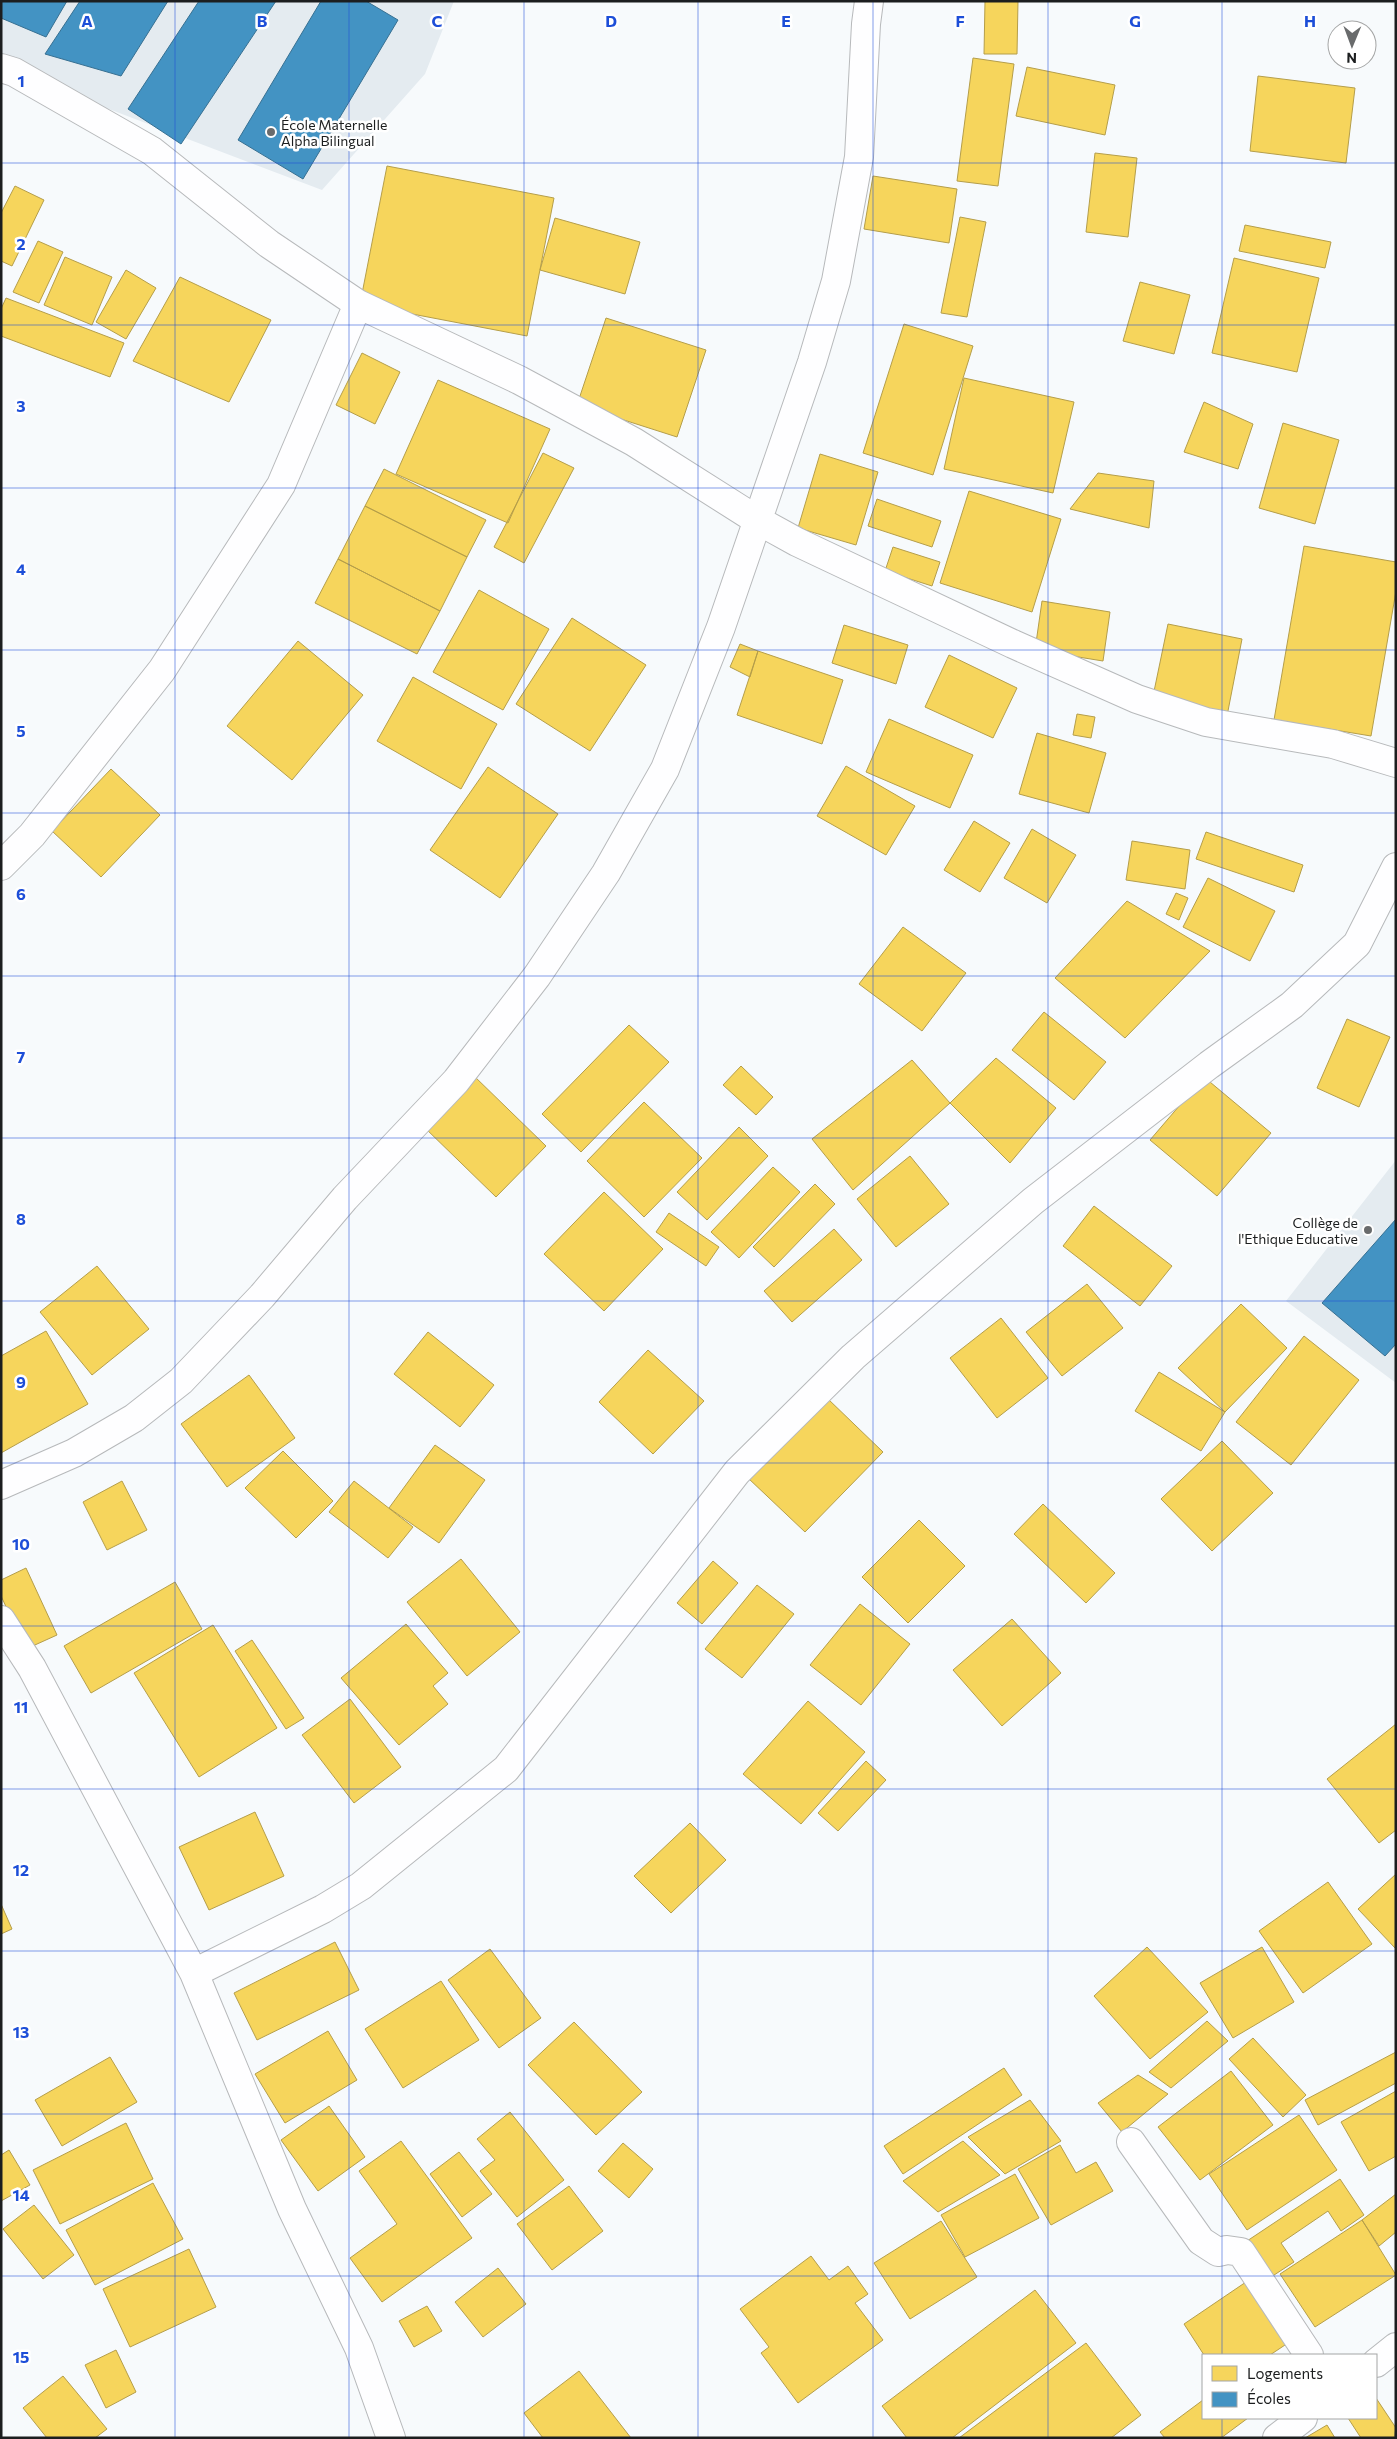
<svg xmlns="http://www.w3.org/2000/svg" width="1397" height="2439" font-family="Commissioner,sans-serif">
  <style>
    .built { fill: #e4ebf0 }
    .homes { fill: #f6d55c; stroke: #b59e4a }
    .schools { fill: #4393c3; stroke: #377092 }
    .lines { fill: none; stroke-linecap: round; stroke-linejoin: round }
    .minor-casing { stroke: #b7b9bb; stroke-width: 30 }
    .minor { stroke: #fefeff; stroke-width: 28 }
    .grid { fill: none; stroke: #1d4ed8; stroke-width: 1; stroke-opacity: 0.55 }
    .poi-dot { fill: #696b6c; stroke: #fff; stroke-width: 2 }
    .labels { text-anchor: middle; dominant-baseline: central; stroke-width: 5; stroke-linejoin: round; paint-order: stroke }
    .poi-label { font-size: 14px; fill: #1c1e1f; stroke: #fff; text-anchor: start }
    .grid-label { font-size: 16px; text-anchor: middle; font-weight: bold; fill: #1d4ed8; stroke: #fff; stroke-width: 5; stroke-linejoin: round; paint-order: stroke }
  </style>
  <rect width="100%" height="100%" fill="#f7fafc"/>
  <!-- built -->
  <path class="built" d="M1,1h453l-29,73 -103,116 -321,-122z
    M1396,1160v223l-110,-82z"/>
  <!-- homes -->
  <path class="homes" d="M985,1h33l-1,53h-33z
    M973,58l41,6 -16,122 -41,-5z
    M1027,67l88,18 -10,50 -89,-19z
    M1258,76l97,12 -9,75 -96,-12z
    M1095,153l42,5 -9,79 -42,-5z
    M387,166l167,32 -27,138 -167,-32z
    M873,176l84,13 -8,54 -85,-14z
    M15,186l29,14 -32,66 -11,-5v-48z
    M960,217l26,5 -19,95 -26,-4z
    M555,218l85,24 -15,52 -85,-24z
    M1245,225l86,17 -6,26 -86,-17z
    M38,241l25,11 -24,51 -26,-11z
    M65,257l47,20 -20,48 -48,-20z
    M1234,258l85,20 -22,94 -85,-19z
    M126,270l30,18 -30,51 -30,-17z
    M180,277l91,43 -42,82 -96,-41z
    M1140,282l50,13 -16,59 -51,-13z
    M6,298l118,45 -14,34 -109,-41v-27z
    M606,318l100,32 -29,87 -100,-32z
    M904,324l69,22 -40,129 -70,-22z
    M362,353l38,19 -25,52 -39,-19z
    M964,378l110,24 -21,91 -109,-24z
    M438,380l112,49 -42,94 -112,-49z
    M1204,402l49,22 -15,45 -54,-17z
    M1283,423l56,17 -24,84 -56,-16z
    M543,453l31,15 -50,95 -30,-16z
    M820,454l58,18 -22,73 -58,-17z
    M384,469l102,51 -19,37 -102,-51z
    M1098,473l56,8 -5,47 -79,-19z
    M969,491l92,28 -29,93 -92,-29z
    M877,499l64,22 -9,26 -64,-21z
    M365,506l102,51 -27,54 -102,-52z
    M1304,546l92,16v29l-25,145 -97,-16z
    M893,547l47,15 -8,24 -47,-15z
    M338,559l102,52 -23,43 -102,-51z
    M479,590l70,39 -46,81 -70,-38z
    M1042,601l68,11 -7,49 -68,-11z
    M572,618l74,47 -56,86 -74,-47z
    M1168,624l74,15 -15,77 -75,-15z
    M844,625l64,20 -12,39 -64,-21z
    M298,641l65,54 -71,85 -65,-54z
    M740,644l18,7 -8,26 -20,-10z
    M758,651l85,29 -21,64 -85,-29z
    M949,655l68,33 -24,50 -68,-31z
    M413,677l84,47 -36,65 -84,-48z
    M1077,714l18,3 -4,21 -18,-3z
    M889,719l84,36 -23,53 -84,-36z
    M1037,733l69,20 -17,60 -70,-19z
    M846,766l69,40 -29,49 -69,-39z
    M488,767l70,47 -58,84 -70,-48z
    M111,769l49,46 -59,62 -49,-46z
    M974,821l36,22 -30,49 -36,-22z
    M1032,829l44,26 -29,48 -43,-25z
    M1206,832l97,33 -9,27 -98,-33z
    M1132,841l58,9 -5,39 -59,-9z
    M1208,878l67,33 -25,50 -67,-34z
    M1176,893l12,5 -9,22 -13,-6z
    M1127,901l83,50 -85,87 -70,-60z
    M903,927l63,46 -44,58 -63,-47z
    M1044,1012l62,50 -32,38 -62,-50z
    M1347,1019l43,18 -31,70 -42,-19z
    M629,1025l40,37 -88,90 -39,-38z
    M996,1058l60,50 -46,55 -60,-60z
    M912,1060l38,43 -97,87 -41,-51z
    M741,1066l32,31 -17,18 -33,-30z
    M473,1075l73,71 -50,51 -73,-71z
    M1204,1077l67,56 -54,63 -67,-56z
    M644,1102l58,56 -58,59 -57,-56z
    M739,1127l29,29 -61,64 -30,-28z
    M910,1156l39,48 -53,43 -39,-48z
    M773,1167l27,25 -61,66 -28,-26z
    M815,1184l20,20 -61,63 -21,-20z
    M604,1192l59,57 -59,62 -60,-57z
    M1094,1206l78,60 -32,40 -77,-60z
    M669,1213l50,34 -13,19 -50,-34z
    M834,1229l28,31 -70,62 -28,-31z
    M97,1266l52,63 -57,46 -52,-63z
    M1087,1284l36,44 -61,48 -36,-44z
    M1241,1304l46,44 -62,64 -47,-44z
    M1001,1318l47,60 -51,40 -47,-60z
    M46,1331l42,73 -87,49v-97z
    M428,1332l66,53 -34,42 -66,-53z
    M1304,1336l55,44 -68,85 -55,-43z
    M648,1350l56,51 -51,53 -54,-52z
    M1159,1372l66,40 -24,39 -66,-40z
    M249,1375l46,63 -68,49 -46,-63z
    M827,1398l56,54 -78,80 -57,-54z
    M1222,1441l51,52 -61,58 -51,-52z
    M435,1445l50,35 -46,63 -50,-35z
    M283,1451l50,50 -37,37 -51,-50z
    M122,1481l25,49 -40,20 -24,-48z
    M354,1481l59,46 -25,31 -59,-46z
    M1043,1504l72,69 -29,30 -72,-69z
    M919,1520l46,46 -57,57 -46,-46z
    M461,1559l59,73 -53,44 -60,-74z
    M713,1561l25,22 -36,41 -25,-21z
    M26,1568l31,67 -31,14 -25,-53v-16z
    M175,1582l27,47 -111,64 -27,-47z
    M757,1585l37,29 -52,64 -37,-29z
    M860,1604l50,40 -49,61 -51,-40z
    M1012,1619l49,54 -59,53 -49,-56z
    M406,1624l42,49 -15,13 15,18 -49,41 -58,-67z
    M213,1625l64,103 -78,49 -65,-104z
    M252,1640l52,78 -18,11 -51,-78z
    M350,1699l51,68 -47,36 -52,-68z
    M808,1701l57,51 -64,72 -58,-50z
    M1396,1724v106l-17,13 -52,-64z
    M866,1761l20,19 -48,51 -20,-18z
    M255,1812l29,64 -75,34 -30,-63z
    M690,1823l36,37 -55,53 -37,-37z
    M1396,1874v75l-38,-40z
    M1328,1882l44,62 -69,49 -44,-62z
    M1,1904l11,25 -11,5z
    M335,1942l24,48 -102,50 -23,-47z
    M1147,1947l61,65 -58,47 -56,-63z
    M1262,1947l32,55 -61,36 -33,-55z
    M490,1949l51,69 -42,30 -51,-68z
    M441,1981l38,59 -76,48 -38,-59z
    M1207,2021l21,20 -57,47 -22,-16z
    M574,2022l68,70 -46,43 -68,-70z
    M328,2031l29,49 -72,43 -30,-49z
    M1253,2038l53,57 -23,22 -54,-58z
    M1396,2052v31l-78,42 -13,-25z
    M110,2057l27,45 -75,44 -27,-46z
    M1004,2068l18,27 -119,79 -19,-28z
    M1231,2071l42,54 -73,55 -42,-53z
    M1138,2075l30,19 -46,38 -24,-29z
    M1396,2091v65l-27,15 -28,-49z
    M1030,2100l31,41 -56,33 -37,-37z
    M329,2106l36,51 -47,34 -37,-51z
    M510,2112l54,68 -47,37 -37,-46 15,-11 -18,-21z
    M1299,2115l38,55 -90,60 -38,-56z
    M126,2123l27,56 -93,45 -27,-54z
    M401,2141l71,97 -90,64 -32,-44 47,-34 -38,-53z
    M963,2141l37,34 -62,37 -35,-31z
    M623,2143l30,26 -24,29 -31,-27z
    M1060,2145l16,28 20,-11 17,29 -62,34 -33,-56z
    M9,2150l21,35 -29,16v-46z
    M459,2152l33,42 -30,23 -32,-43z
    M1015,2174l24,44 -74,39 -24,-42z
    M1340,2179l24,36 -23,16 -13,-20 -47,32 13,19 -26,17 -24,-36z
    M153,2183l30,56 -88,46 -29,-55z
    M569,2186l34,45 -51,39 -35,-46z
    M1396,2194v38l-17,14 -17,-26z
    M34,2205l40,50 -31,24 -40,-50z
    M1362,2220l34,55 -81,52 -35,-53z
    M941,2221l36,56 -67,42 -36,-56z
    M189,2249l27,58 -86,40 -27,-58z
    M811,2256l18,24 19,-14 20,28 -13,9 28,37 -85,63 -37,-50 8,-6 -29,-38z
    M498,2268l28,36 -43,33 -28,-35z
    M1246,2282l45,59 -21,14h-66l-20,-31z
    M1035,2290l41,53 -124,95h-45l-25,-32z
    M427,2306l15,25 -28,16 -15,-26z
    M1086,2343l55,72 -30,23h-152z
    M116,2350l20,42 -30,16 -21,-43z
    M579,2371l52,67h-88l-19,-25z
    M63,2376l44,53 -12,9h-48l-24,-30z
    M1376,2398l20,30 -2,10h-33l-13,-20h28z
    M1203,2400v18h45l-27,20h-56l-5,-6z
    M1327,2425l8,13h-30z"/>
  <!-- schools -->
  <path class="schools" d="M1,1h66l-21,36 -45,-19z
    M80,1h88l-47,75 -76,-22z
    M199,1h77l-95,143 -53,-35z
    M321,1h45l32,19 -95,159 -65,-39z
    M1396,1219v125l-11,12 -63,-53z"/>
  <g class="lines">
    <!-- minor casing -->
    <g class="minor-casing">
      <path id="minor" d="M1,68l13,4 138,79 117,93 89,60 161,76 115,62 123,78 40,22 216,102 124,55 69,23 127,22 63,19
        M1,866l31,-31 130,-165 119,-185 77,-181
        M1,1485l73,-32 60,-35 47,-37 81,-85 83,-98 111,-117 81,-105 69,-103 59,-104 56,-142 91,-265 24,-81 23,-124 7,-133 3,-23
        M1,1620l31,48 162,305 98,236 67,139 32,90
        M194,1973l129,-64 38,-23 145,-117 231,-297 116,-115 180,-156 176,-136 83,-60 65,-61 39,-77
        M1131,2142l70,99 17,11 9,-2 14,2 68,103
        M1376,2363l20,-16
        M1277,2438l26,-20"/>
    </g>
    <!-- minor -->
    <use href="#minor" class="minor"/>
  </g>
  <!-- grid -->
  <path class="grid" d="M175,1v2437M349,1v2437M524,1v2437M698,1v2437M873,1v2437M1048,1v2437M1222,1v2354M1,163h1395M1,325h1395M1,488h1395M1,650h1395M1,813h1395M1,976h1395M1,1138h1395M1,1301h1395M1,1463h1395M1,1626h1395M1,1789h1395M1,1951h1395M1,2114h1395M1,2276h1395M1222,2418v20"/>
  <!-- markers -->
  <g class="poi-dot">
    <circle cx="271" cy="132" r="5"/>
    <circle cx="1368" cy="1230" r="5"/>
  </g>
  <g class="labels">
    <!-- poi labels -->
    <g class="poi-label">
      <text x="281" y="124">École Maternelle<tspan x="281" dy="16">Alpha Bilingual</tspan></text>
      <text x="1358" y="1222" text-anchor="end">Collège de<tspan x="1358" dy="16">l'Ethique Educative</tspan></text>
    </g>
  </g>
  <g class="grid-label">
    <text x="87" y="27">A</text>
    <text x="262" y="27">B</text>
    <text x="437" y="27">C</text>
    <text x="611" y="27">D</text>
    <text x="786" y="27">E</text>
    <text x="960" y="27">F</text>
    <text x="1135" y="27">G</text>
    <text x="1310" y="27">H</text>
    <text x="21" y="87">1</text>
    <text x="21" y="250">2</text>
    <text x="21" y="412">3</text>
    <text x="21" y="575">4</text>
    <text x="21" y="737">5</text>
    <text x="21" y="900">6</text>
    <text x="21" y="1063">7</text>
    <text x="21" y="1225">8</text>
    <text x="21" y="1388">9</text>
    <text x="21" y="1550">10</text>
    <text x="21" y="1713">11</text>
    <text x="21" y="1876">12</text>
    <text x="21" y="2038">13</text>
    <text x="21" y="2201">14</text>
    <text x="21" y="2363">15</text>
  </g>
  <!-- border -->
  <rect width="1397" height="2439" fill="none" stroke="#1c1e1f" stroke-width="5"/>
  <!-- legend -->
  <rect x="1202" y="2354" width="175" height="65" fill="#ffffff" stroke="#a4a5a5"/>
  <rect x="1212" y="2366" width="25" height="15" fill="#f6d55c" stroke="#a4a5a5"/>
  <text x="1247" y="2379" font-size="15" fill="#1c1e1f">Logements</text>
  <rect x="1212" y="2392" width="25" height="15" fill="#4393c3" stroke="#a4a5a5"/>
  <text x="1247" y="2404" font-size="15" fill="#1c1e1f">Écoles</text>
  <!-- north arrow -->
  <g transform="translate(1352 45) rotate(181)"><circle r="24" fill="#ffffff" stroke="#a4a5a5"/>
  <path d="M0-4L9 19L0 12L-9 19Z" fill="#696b6c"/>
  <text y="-8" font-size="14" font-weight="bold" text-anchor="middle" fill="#1c1e1f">N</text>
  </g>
</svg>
